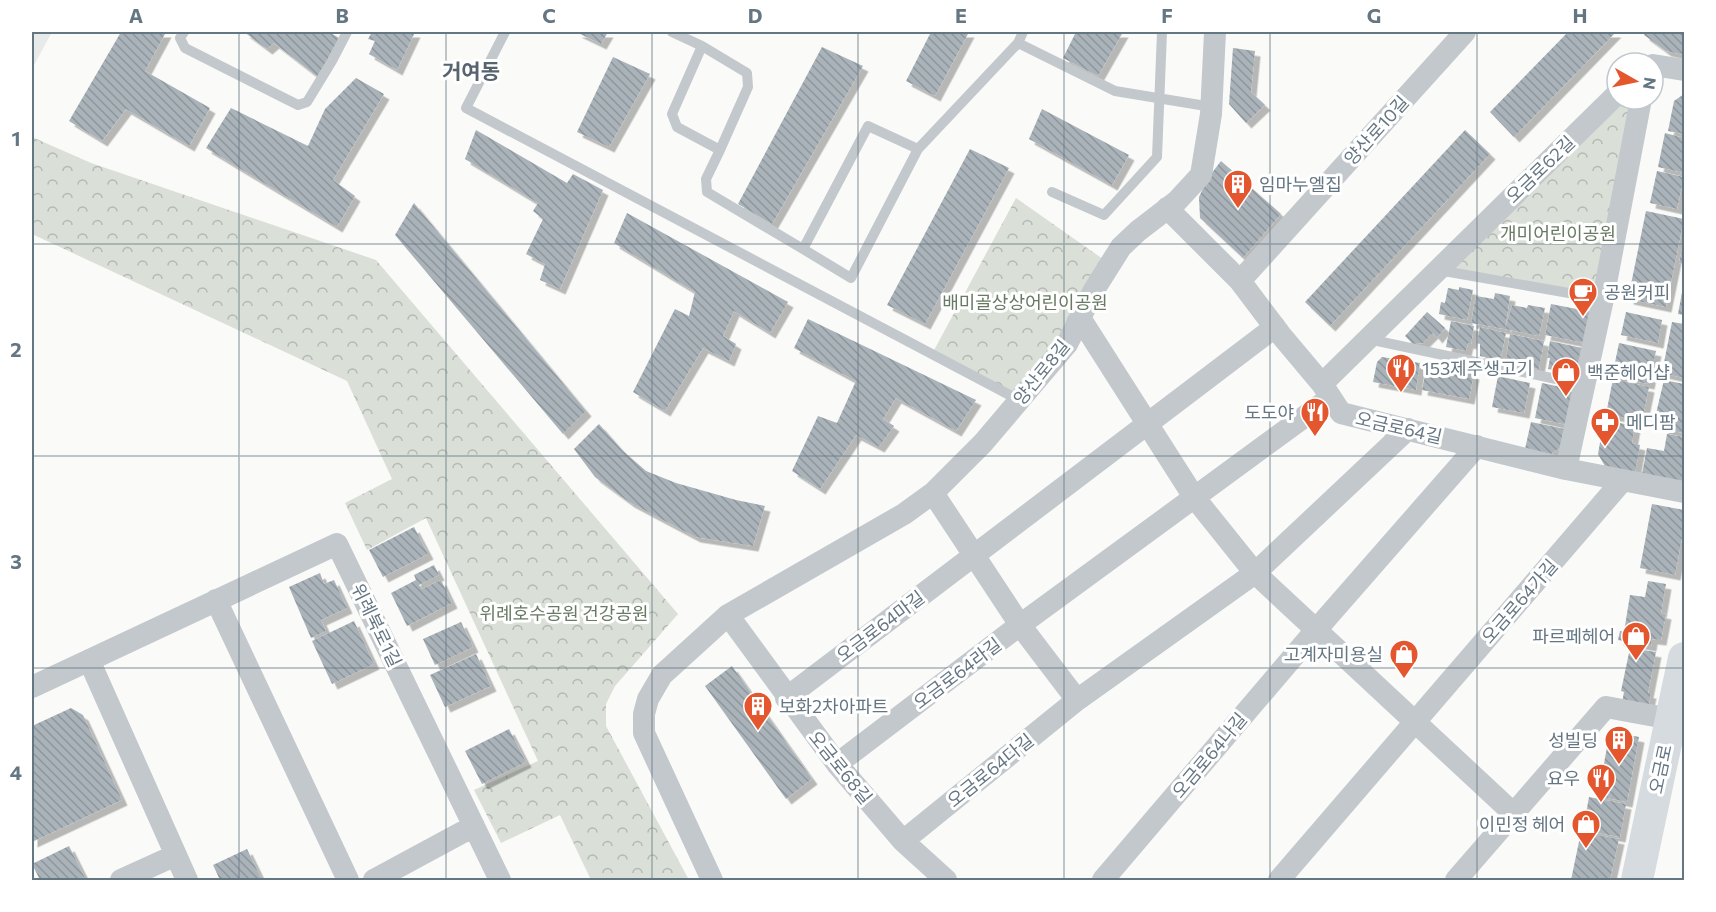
<svg xmlns="http://www.w3.org/2000/svg" width="1716" height="912" font-family="Commissioner,'Noto Sans KR',sans-serif">
  <style>
    .built { fill: #e8e9e9 }
    .forest { fill: url(#forest-crowns) }
    .building { fill: url(#building-back-hatch); filter: url(#shadow) }
    .lines { fill: none; stroke-linecap: round; stroke-linejoin: round }
    .lane { stroke: #c3c8cc; stroke-width: 10 }
    .street { stroke: #c3c8cc; stroke-width: 22 }
    .secondary { stroke: #d6dbdf; stroke-width: 32 }
    .grid { fill: none; stroke: #657683; stroke-width: 1.5; stroke-opacity: 0.55 }
    .labels { text-anchor: middle; dominant-baseline: central; stroke-width: 6; stroke-linejoin: round; paint-order: stroke }
    .street-label { font-size: 18px; fill: #657683; stroke: #fff }
    .poi-label { font-size: 18px; fill: #657683; stroke: #fff; text-anchor: start }
    .park-label { font-size: 18px; fill: #687a64; stroke: #fff }
    .quarter-label { font-size: 21px; font-weight: bold; fill: #57646e; stroke: #fff }
    .neatline { fill: none; stroke: #657683; stroke-width: 2 }
    .grid-label { font-size: 20px; text-anchor: middle; font-weight: bold; fill: #657683 }
  </style>
  <defs>
    <pattern id="forest-crowns" width="20" height="18" patternUnits="userSpaceOnUse" patternTransform="scale(1.5)"><rect width="20" height="18" fill="#dadfd7"/><path d="M2 6a3 3 0 1 1 6 0M12 15a3 3 0 1 1 6 0" fill="none" stroke="#b4b9b4"/></pattern>
    <pattern id="building-back-hatch" width="6" height="6" patternUnits="userSpaceOnUse" patternTransform="scale(1.5)"><rect width="6" height="6" fill="#aab3b9"/><path d="M-1 5l2 2M0 0l6 6M5-1l2 2" fill="none" stroke="#8e969c"/></pattern>
    <filter id="shadow"><feDropShadow dx="5.5" dy="5.5" stdDeviation="0" flood-color="#0004"/></filter>
  </defs>
  <rect width="100%" height="100%" fill="#fafaf8"/>
  <!-- built -->
  <path class="built" d="M32,32h20l-20,37z"/>
  <!-- forest -->
  <path class="forest" d="M1617,99h24l-38,200 -166,-29z
    M32,137l59,26 285,97 302,354 -63,72 -9,18v22l83,154h-98l-31,-65 -59,28 -27,-53 64,-29 -112,-243 -59,32 -22,-47 47,-24 -45,-98 -315,-147z
    M1016,198l94,66 -91,136 -87,-46z"/>
  <!-- building -->
  <path class="building" d="M121,32h45l-21,39 65,37 -21,38 -63,-37 -24,32 -33,-20z
    M244,32h85l10,6 -21,39 -44,-34 -7,6z
    M372,32h43l-18,38 -28,-16 6,-13 -7,-2z
    M576,32h32l-7,12z
    M931,32h38l-34,64 -29,-15z
    M1076,32h47l-25,44 -35,-18z
    M1568,32h48l-102,105 -24,-25z
    M1645,32h39v23l-18,-4 -22,-16z
    M822,47l41,19 -91,158 -34,-20z
    M1233,48l22,3 -4,41 14,13 -19,18 -17,-19z
    M613,57l37,17 -41,73 -32,-15z
    M356,78l28,16 -51,86 22,16 -18,31 -131,-79 25,-40 77,38 17,-37z
    M1684,94v40l-16,-3 6,-30z
    M1042,109l87,46 -17,30 -83,-46z
    M476,130l91,53 6,-9 30,16 -43,99 -20,-9 5,-16 -19,-10 17,-35 -10,-8 5,-8 -73,-44z
    M1465,130l25,24 -160,172 -25,-24z
    M1665,133l19,5v35l-26,-6z
    M970,149l39,19 -84,156 -38,-19z
    M1221,161l60,53 -38,44 -43,-40 -1,-21 9,-19z
    M1657,171l27,6 -7,32 -27,-6z
    M414,203l172,208 -23,23 -168,-199z
    M1646,211l38,8 -18,88 -38,-8z
    M627,213l161,89 -18,31 -36,-22 -11,25 13,8 -7,17 -26,-13 -38,63 -32,-19 42,-83 14,7 6,-24 -81,-49z
    M1684,240v24l-5,-1z
    M1459,287l14,3 -6,30 -28,-6 2,-12 4,1 3,-15 11,2z
    M1683,287h1v28l-6,-1z
    M1495,293l15,3 -5,33 -34,-6 5,-27 18,3z
    M1551,304l41,8 -7,31 -40,-8z
    M1512,305l15,3 1,-3 17,3 -6,28 -34,-7z
    M1427,312l18,16 -8,10 -4,-5 -10,10 -10,1 -8,-8z
    M1626,312l36,8 -4,23 -37,-8z
    M808,319l168,81 -20,31 -60,-33 -13,21 11,7 -15,21 -23,-12 -36,54 -28,-18 26,-55 19,7 19,-42 -62,-33z
    M1451,321l23,5 -3,18 -3,-1 -2,8 -20,-4z
    M1672,322l12,2v54l-22,-5z
    M1480,327l26,6 -6,28 -20,-5v-12l-3,-1z
    M1510,334l34,7 -5,28 -22,-4v-4l-11,-2z
    M1550,341l32,7 -6,31 -19,-4 1,-4 -10,-2 2,-11h-3z
    M1619,343l37,8 -7,33 -37,-7z
    M1382,357l38,6 -4,27 -43,-8 4,-20z
    M1427,365l47,9 -5,25 -47,-9z
    M1498,376l32,7 -6,30 -32,-6z
    M1613,379l36,8 -7,34 -36,-7z
    M1664,380l20,4v49l-21,-4 1,-5 -10,-2z
    M1542,383l28,6 4,7 -6,29 -33,-7z
    M1604,420l31,6 -3,17 8,2 -5,28 -29,-5 -8,-14z
    M1531,422l34,7 -4,18 -10,7 -26,-5z
    M599,424l23,26 24,21 30,12 60,17 29,6 -12,40 -58,-9 -66,-35 -34,-25 -21,-28z
    M1667,434l17,3v50l-43,-8 6,-31 17,3z
    M1652,504l32,6v17l-9,48 -35,-7z
    M414,527l14,27 -45,23 -14,-27z
    M434,565l5,10 -20,10 3,4 19,-9 11,23 -45,23 -16,-33 25,-13 -2,-5z
    M320,573l4,11 10,-4 13,28 -26,12 5,11 -15,7 -22,-51z
    M1648,581l18,3 -5,29 5,1 -5,26 -9,-1 -1,7 -33,-6 2,-9 4,1 6,-37 15,2z
    M354,621l20,43 -42,20 -20,-43z
    M461,622l12,25 -38,18 -12,-26z
    M1630,648l26,4 -8,41h3l-3,15 -26,-5 2,-11 -3,-1z
    M476,654l15,32 -46,21 -15,-32z
    M732,666l80,113 -26,20 -81,-113z
    M71,708l12,7 39,85 -90,42v-116z
    M509,729l17,33 -44,22 -17,-33z
    M1610,731l29,6 -12,65 -29,-6z
    M1589,797l37,7 -6,33 -37,-7z
    M1581,832l38,7 -9,41h-39z
    M69,846l17,34h-46l-8,-16z
    M247,849l15,31h-42l-7,-15z"/>
  <g class="lines">
    <!-- lane -->
    <path class="lane" d="M184,32l-4,6 5,10 113,57 9,-3 25,-41 15,-29
      M505,32l-39,76 553,292
      M672,32l30,14 45,27 1,14 -28,63 -43,-23 -5,-13 30,-68
      M1023,32l-5,11 97,48 97,16
      M918,149l100,-106
      M720,150l-14,29 1,13 96,57 65,-123 50,23 -67,129 -48,-29
      M1052,192l52,23 53,-58 5,-125
      M1438,270l165,29
      M1368,339l216,46"/>
    <!-- street -->
    <path class="street" d="M1653,65l31,5
      M1167,208l73,73 40,53 42,50 19,29 225,56 118,23
      M1240,281l225,-249
      M1080,318l114,179 61,76 259,241
      M1322,384l295,-290
      M1566,469l37,-170 38,-200
      M933,493l87,132 57,75
      M216,600l132,280
      M728,615l109,149 66,77 43,39
      M89,660l98,220
      M32,687l305,-143 163,336
      M786,698l489,-371
      M837,764l183,-139 310,-227
      M903,841l174,-141 178,-127 153,-144
      M121,880l55,-25
      M374,880l100,-54
      M712,880l-68,-147v-19l4,-15 14,-24 66,-60 176,-101 29,-21 50,-50 84,-99 27,-54 27,-43 17,-16 39,-30 24,-26 10,-61 4,-82
      M1103,880l213,-250 161,-184
      M1279,880l344,-400
      M1456,880l150,-173 65,12"/>
    <!-- secondary -->
    <path class="secondary" d="M1637,880l47,-222"/>
  </g>
  <!-- grid -->
  <path class="grid" d="M239,32v848M446,32v848M652,32v848M858,32v848M1064,32v848M1270,32v848M1477,32v848M32,244h1652M32,456h1652M32,668h1652"/>
  <!-- icons -->
  <defs>
    <g id="building-pin" transform="scale(1.5)"><path d="M0 17L-7.5 6A9.5 9.5 0 1 1 7.5 6Z" fill="#e4572e" stroke="#fff"/><path d="M-4-6H4V6H1V3H-1V6H-4ZM-2.5-4.3h1.7v1.8h-1.7ZM.8-4.3h1.7v1.8H.8ZM-2.5-1h1.7V.8h-1.7ZM.8-1h1.7V.8H.8Z" fill="#fff"/></g>
    <g id="cafe-pin" transform="scale(1.5)"><path d="M0 17L-7.5 6A9.5 9.5 0 1 1 7.5 6Z" fill="#e4572e" stroke="#fff"/><path d="M-5.5-4.5H6V0H3Q3 3.5 0 3.5H-2.5Q-5.5 3.5-5.5 0ZM3-3.2v2h1.7v-2ZM-6 4.5H4V6H-6Z" fill="#fff"/></g>
    <g id="restaurant-pin" transform="scale(1.5)"><path d="M0 17L-7.5 6A9.5 9.5 0 1 1 7.5 6Z" fill="#e4572e" stroke="#fff"/><path d="M-5-6h1v4h1v-4h1v4h1v-4h1v5L-1.5 .5V6h-2V.5L-5-1ZM5-6V6H3V1.5H1.5Q1.5-4 5-6Z" fill="#fff"/></g>
    <g id="shop-pin" transform="scale(1.5)"><path d="M0 17L-7.5 6A9.5 9.5 0 1 1 7.5 6Z" fill="#e4572e" stroke="#fff"/><path d="M-5-2.5h2.3a2.7 3.5 0 0 1 5.4 0H5L5.5 6h-11ZM-1.5-2.5h3a1.5 2.3 0 0 0-3 0Z" fill="#fff"/></g>
    <g id="pharmacy-pin" transform="scale(1.5)"><path d="M0 17L-7.5 6A9.5 9.5 0 1 1 7.5 6Z" fill="#e4572e" stroke="#fff"/><path d="M-2-6h4v4h4v4h-4v4h-4v-4h-4v-4h4Z" fill="#fff"/></g>
  </defs>
  <g fill-rule="evenodd">
    <use href="#building-pin" x="1238" y="184"/>
    <use href="#cafe-pin" x="1583" y="292"/>
    <use href="#restaurant-pin" x="1401" y="368"/>
    <use href="#shop-pin" x="1566" y="372"/>
    <use href="#restaurant-pin" x="1315" y="412"/>
    <use href="#pharmacy-pin" x="1605" y="422"/>
    <use href="#shop-pin" x="1636" y="636"/>
    <use href="#shop-pin" x="1404" y="654"/>
    <use href="#building-pin" x="758" y="706"/>
    <use href="#building-pin" x="1619" y="740"/>
    <use href="#restaurant-pin" x="1601" y="778"/>
    <use href="#shop-pin" x="1586" y="824"/>
  </g>
  <g class="labels">
    <!-- street labels -->
    <g class="street-label">
      <text transform="translate(1376 130) rotate(-48)">양산로10길</text>
      <text transform="translate(1540 169) rotate(-44)">오금로62길</text>
      <text transform="translate(1041 372) rotate(-51)">양산로8길</text>
      <text transform="translate(1399 427) rotate(13)">오금로64길</text>
      <text transform="translate(1519 601) rotate(-49)">오금로64가길</text>
      <text transform="translate(377 625) rotate(64)">위례북로1길</text>
      <text transform="translate(880 626) rotate(-37)">오금로64마길</text>
      <text transform="translate(957 673) rotate(-37)">오금로64라길</text>
      <text transform="translate(1209 755) rotate(-50)">오금로64나길</text>
      <text transform="translate(841 767) rotate(51)">오금로68길</text>
      <text transform="translate(1660 769) rotate(-78)">오금로</text>
      <text transform="translate(990 770) rotate(-39)">오금로64다길</text>
    </g>
    <!-- poi labels -->
    <g class="poi-label">
      <text x="1259" y="184">임마누엘집</text>
      <text x="1604" y="292">공원커피</text>
      <text x="1422" y="368">153제주생고기</text>
      <text x="1587" y="372">백준헤어샵</text>
      <text x="1294" y="412" text-anchor="end">도도야</text>
      <text x="1626" y="422">메디팜</text>
      <text x="1615" y="636" text-anchor="end">파르페헤어</text>
      <text x="1383" y="654" text-anchor="end">고계자미용실</text>
      <text x="779" y="706">보화2차아파트</text>
      <text x="1598" y="740" text-anchor="end">성빌딩</text>
      <text x="1580" y="778" text-anchor="end">요우</text>
      <text x="1565" y="824" text-anchor="end">이민정 헤어</text>
    </g>
    <!-- park labels -->
    <g class="park-label">
      <text x="1558" y="233">개미어린이공원</text>
      <text x="1025" y="302">배미골상상어린이공원</text>
      <text x="564" y="613">위례호수공원 건강공원</text>
    </g>
    <!-- quarter labels -->
    <g class="quarter-label">
      <text x="471" y="70">거여동</text>
    </g>
  </g>
  <!-- border -->
  <rect width="1716" height="912" fill="none" stroke="#ffffff" stroke-width="66"/>
  <!-- north arrow -->
  <g transform="translate(1635 81) rotate(99)"><circle r="28" fill="#ffffff" stroke="#c1c8cd" stroke-width="1.5"/>
  <path d="M0-4.5L10 22L0 15L-10 22Z" fill="#e4572e"/>
  <text y="-9" font-size="16" font-weight="bold" text-anchor="middle" fill="#657683">N</text>
  </g>
  <rect x="33" y="33" width="1650" height="846" class="neatline"/>
  <g class="grid-label">
    <text x="136" y="23">A</text>
    <text x="342" y="23">B</text>
    <text x="549" y="23">C</text>
    <text x="755" y="23">D</text>
    <text x="961" y="23">E</text>
    <text x="1167" y="23">F</text>
    <text x="1374" y="23">G</text>
    <text x="1580" y="23">H</text>
    <text x="16" y="146">1</text>
    <text x="16" y="357">2</text>
    <text x="16" y="569">3</text>
    <text x="16" y="780">4</text>
  </g>
</svg>
